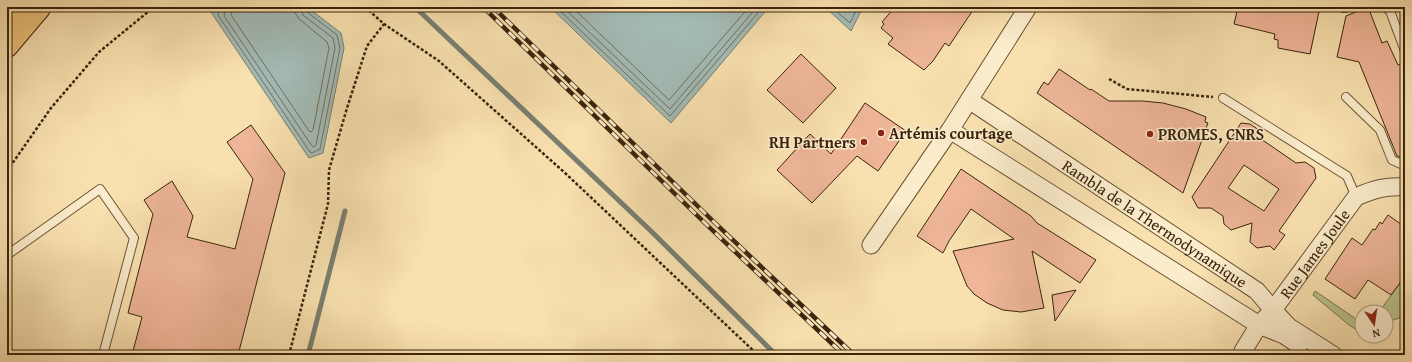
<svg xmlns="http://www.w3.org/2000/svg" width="1412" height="362" font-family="'Gentium Book Plus',serif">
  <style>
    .green { fill: #bbc38c; stroke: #7a744c }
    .water { fill: #a3bbb6; stroke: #797f72 }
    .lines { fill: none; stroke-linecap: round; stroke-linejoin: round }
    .shore { stroke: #6e7062; stroke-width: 1 }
    .stream { stroke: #797f72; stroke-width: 5 }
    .building { fill: #eeb598; stroke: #3a240d; fill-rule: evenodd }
    .lane-casing { stroke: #6a5336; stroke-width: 10 }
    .street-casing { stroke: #6a5336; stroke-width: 19 }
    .primary-casing { stroke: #3a240d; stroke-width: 24 }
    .highway-casing { stroke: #3a240d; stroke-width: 24 }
    .path { stroke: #3a240d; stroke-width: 2.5; stroke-dasharray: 3 2; stroke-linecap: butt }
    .lane { stroke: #fbeccb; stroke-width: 8 }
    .street { stroke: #fbeccb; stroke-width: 17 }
    .primary { stroke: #ecc078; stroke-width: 22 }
    .highway { stroke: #ecc078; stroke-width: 22 }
    .rail-casing { stroke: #3a240d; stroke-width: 4.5 }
    .rail { stroke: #fbeccb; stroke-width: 3; stroke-dasharray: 9; stroke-linecap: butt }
    .poi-dot { fill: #8f2418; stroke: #fbeccb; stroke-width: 1.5 }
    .labels { text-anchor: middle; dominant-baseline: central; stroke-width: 3; stroke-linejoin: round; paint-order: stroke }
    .poi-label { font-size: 16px; font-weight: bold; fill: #3a240d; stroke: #fbeccb; text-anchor: start }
    .street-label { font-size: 16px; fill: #3a240d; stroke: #fbeccb }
  </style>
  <rect width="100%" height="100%" fill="#f9e1af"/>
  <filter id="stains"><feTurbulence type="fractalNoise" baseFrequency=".005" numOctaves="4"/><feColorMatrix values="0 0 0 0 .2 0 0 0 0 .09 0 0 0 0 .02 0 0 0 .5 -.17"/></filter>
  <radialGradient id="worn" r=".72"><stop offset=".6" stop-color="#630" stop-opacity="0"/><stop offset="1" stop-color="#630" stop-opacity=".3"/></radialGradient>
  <!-- green -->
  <path class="green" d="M1403,279l2,1v37h-2l-10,3 -7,5v-13h-7z
    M1315,291l47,32v10l-13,-8 -36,-30z"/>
  <!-- water -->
  <path class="water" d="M219,7h88l34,26 3,15 -21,105 -14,5 -98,-146z
    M550,7h219l-98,116z
    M825,7h38l-12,24z"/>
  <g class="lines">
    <!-- shore -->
    <path class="shore" d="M221,7l-3,8 92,137 2,1 8,-4 20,-101 -3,-13 -30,-23 -2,-5
      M226,7l-2,9 88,130 2,1 2,-2 19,-97 -2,-10 -30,-23 -3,-8
      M232,7l-1,8 78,116 2,1 2,-2 16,-82 -2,-6 -29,-24 -3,-6 -1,-5
      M556,7l114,109 93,-109
      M563,7l107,102 87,-102
      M572,7l97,93 80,-93
      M831,7l19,16 8,-16"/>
    <!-- stream -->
    <path class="stream" d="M415,7l237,225 124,123
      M308,355l37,-144"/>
  </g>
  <!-- building -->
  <path class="building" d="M895,7h80l-26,39 -4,-3 -12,18 -9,9 -36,-26 5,-6 -12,-10 3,-4 -2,-2z
    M1238,7h82l-10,47 -32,-6v-8l-4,-1 1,-5 -41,-10z
    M1368,7l14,36 5,-2 11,24 3,-1 4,9v85l-8,-2 -38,-94 -22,-5 9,-41z
    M801,54l35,34 -33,35 -36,-33z
    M1059,69l31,21 1,-1 18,12h34l20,2 23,6 20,8 -1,5 3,1 -25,70 -146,-100 7,-11 4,3z
    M865,103l41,28 -28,40 -21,-15 -45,47 -35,-33 33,-36 21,20z
    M1241,123l9,1 9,6 2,9 35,24 9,-1 9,6 2,10 -37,53 6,4 -11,15 -4,-4 -13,2 -7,-6 2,-19 -21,7 -7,-6 -1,-8 -12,-8h-13l-6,-11zM1244,165l35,24 -15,22 -36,-23z
    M251,125l34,48 -47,182h-106l10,-38 -14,-4 25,-99 -9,-14 28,-19 21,35 -6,21 48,12 18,-70 -26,-37z
    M961,169l70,47 6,7 59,37 -16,23 -48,-32 12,57 -23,4 -18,-2 -16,-7 -13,-9 -7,-8 -14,-35 61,-12 -43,-30 -22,32 -6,12 -26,-17z
    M1388,215l17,12v49l-14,19 -23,-15 -13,19 -30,-20 27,-41 10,7 11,-16 2,1 5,-8 2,2z
    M1076,290l-21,31 -3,-26z"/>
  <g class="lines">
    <!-- lane casing -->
    <g class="lane-casing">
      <path id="lane" d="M1385,7l5,4 15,40
        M1344,8l5,-1
        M1346,97l34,33 12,30 9,4h4
        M1223,98l124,78 9,21
        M7,255l93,-66 34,49 -31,117"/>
    </g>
    <!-- street casing -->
    <g class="street-casing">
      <g id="street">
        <path id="s1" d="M969,100l288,191 16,19 16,17 44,28"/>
        <path d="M950,130l309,195 25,10 15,10"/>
        <path d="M871,245l79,-115 78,-123"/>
        <path id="s2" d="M1243,351l16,-26 14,-15 83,-113c18,-8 29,-11 49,-10"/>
      </g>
    </g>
    <!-- primary casing -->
    <g class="primary-casing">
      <path id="primary" d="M7,46l33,-39"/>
    </g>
    <!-- highway casing -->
    <g class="highway-casing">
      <path id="highway" d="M7,20l10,-13"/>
    </g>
    <!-- path -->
    <path class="path" d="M365,7l19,17 55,37 125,111 194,183
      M1109,79l18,10 86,8
      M7,171l44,-63 48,-56 55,-45
      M289,355l39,-151 1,-34 18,-62 20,-62 17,-22"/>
    <!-- lane -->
    <use href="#lane" class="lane"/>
    <!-- street -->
    <use href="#street" class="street"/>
    <!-- primary -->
    <use href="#primary" class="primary"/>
    <!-- highway -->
    <use href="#highway" class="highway"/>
    <!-- rail casing -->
    <g class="rail-casing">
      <path id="rail" d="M483,7l226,220 135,128
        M493,7l220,214 141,134"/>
    </g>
    <!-- rail -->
    <use href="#rail" class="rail"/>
  </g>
  <!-- markers -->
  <g class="poi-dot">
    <circle cx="881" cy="133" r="4"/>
    <circle cx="1150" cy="134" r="4"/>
    <circle cx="864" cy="142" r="4"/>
  </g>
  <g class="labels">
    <!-- poi labels -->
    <g class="poi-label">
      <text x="889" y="133">Artémis courtage</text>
      <text x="1158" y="134">PROMES, CNRS</text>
      <text x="856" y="142" text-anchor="end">RH Partners</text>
    </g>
    <!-- street labels -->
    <g class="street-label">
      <text stroke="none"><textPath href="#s1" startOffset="223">Rambla de la Thermodynamique</textPath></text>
      <text stroke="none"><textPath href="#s2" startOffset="121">Rue James Joule</textPath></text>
    </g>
  </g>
  <!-- margin -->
  <rect width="1412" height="362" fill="none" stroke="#f9e1af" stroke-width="24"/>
  <rect x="8" y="8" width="1396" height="346" fill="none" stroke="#3a240d" stroke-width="2"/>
  <rect x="12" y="12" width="1388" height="338" fill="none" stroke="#3a240d"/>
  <!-- north arrow -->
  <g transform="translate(1374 324) rotate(167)"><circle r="19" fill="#fbeccb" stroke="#ae9c7f"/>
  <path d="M0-3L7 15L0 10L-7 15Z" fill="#8f2418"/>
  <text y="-6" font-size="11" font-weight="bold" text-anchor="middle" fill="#3a240d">N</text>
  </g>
  <rect width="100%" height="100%" filter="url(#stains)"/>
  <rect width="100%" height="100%" fill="url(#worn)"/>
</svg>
